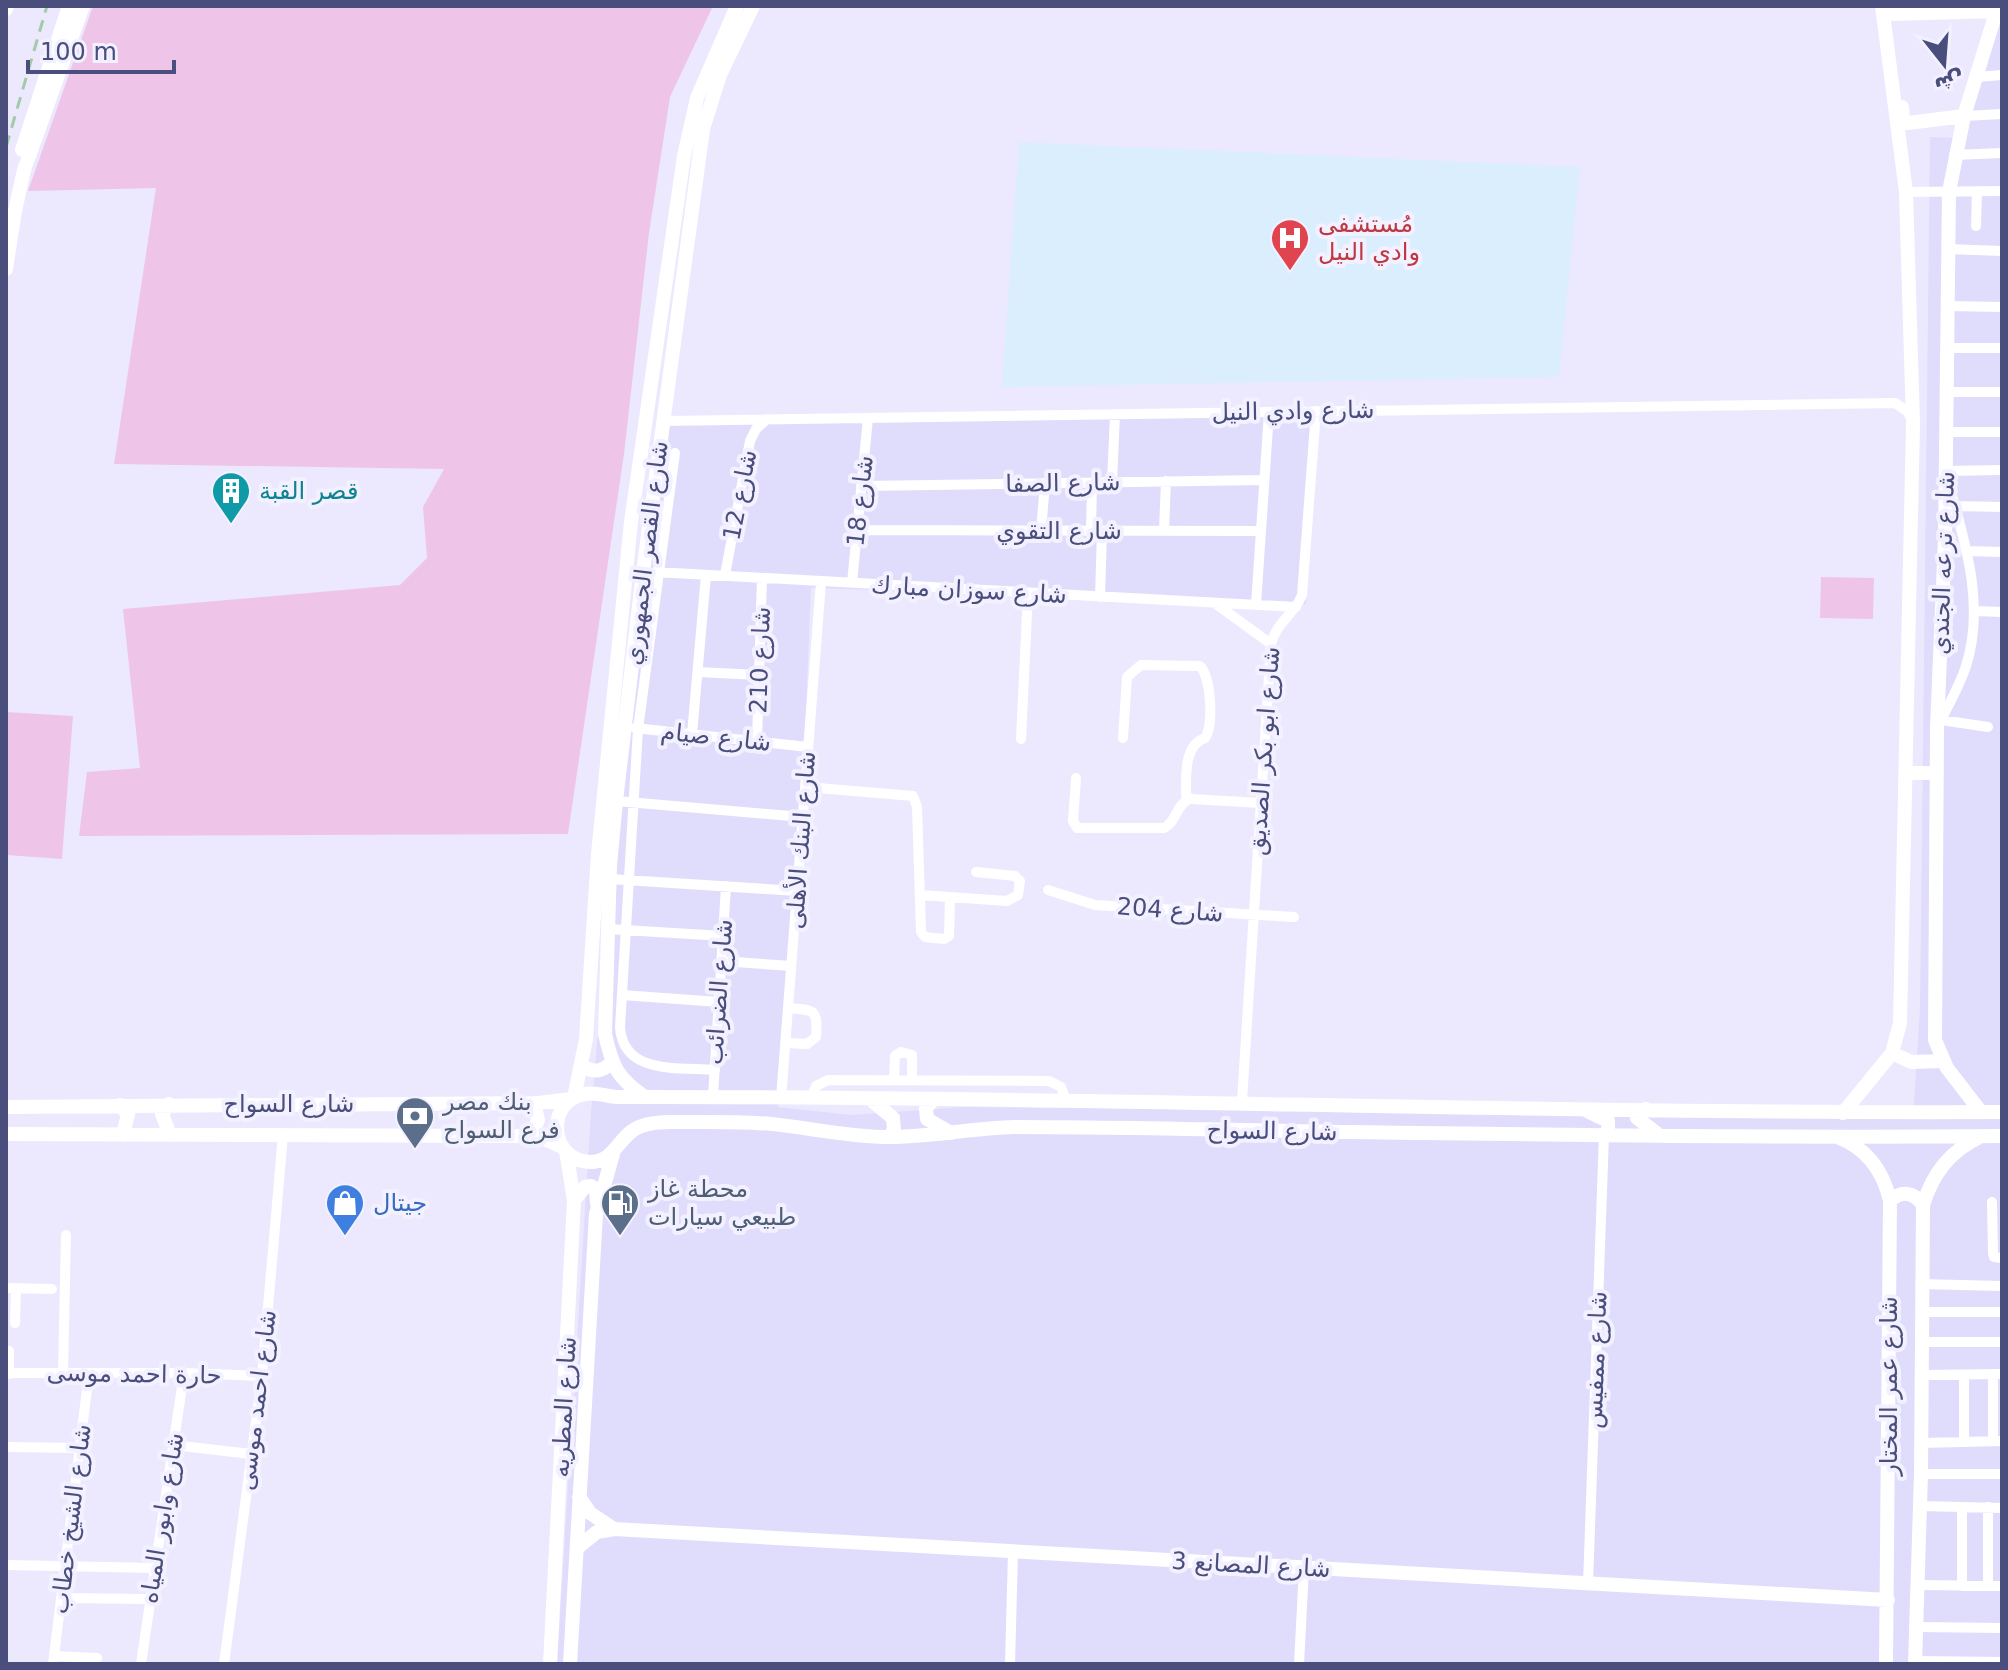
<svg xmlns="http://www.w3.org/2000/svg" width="2008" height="1670" font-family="'DejaVu Sans',Cairo,sans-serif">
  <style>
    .residential { fill: #e0dcfc }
    .medical { fill: #dbeefd }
    .green { fill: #eec5e8 }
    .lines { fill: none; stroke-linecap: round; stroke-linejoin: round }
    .street { stroke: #fff; stroke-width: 10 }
    .secondary { stroke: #fff; stroke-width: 14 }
    .rail { stroke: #a4cba7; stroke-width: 3; stroke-dasharray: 12 8; stroke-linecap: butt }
    .labels { text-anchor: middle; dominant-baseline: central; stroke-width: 8; stroke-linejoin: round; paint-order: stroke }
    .health-label { font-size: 24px; fill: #be3a42; stroke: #f3f1ff; text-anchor: start }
    .street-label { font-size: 24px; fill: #494e7c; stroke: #f3f1ff }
    .culture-label { font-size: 24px; fill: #0d838f; stroke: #f3f1ff; text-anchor: start }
    .service-label { font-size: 24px; fill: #4e5e75; stroke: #f3f1ff; text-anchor: start }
    .shop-label { font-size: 24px; fill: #366cbe; stroke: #f3f1ff; text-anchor: start }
  </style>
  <rect width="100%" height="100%" fill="#ece9fe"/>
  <!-- residential -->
  <path class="residential" d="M2002,10v1654h-1445l34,-552 34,-389 35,-307 655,-3 -9,191 -495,-16 -6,149 -27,370 74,8 110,-8 951,9 7,-107 10,-872 34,1z"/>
  <!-- medical -->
  <path class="medical" d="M1019,142l561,25 -21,210 -557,10z"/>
  <!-- green -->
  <path class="green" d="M93,6h620l-43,91 -21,136 -25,221 -56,380 -489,2 8,-64 53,-4 -17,-159 277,-24 27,-27 -4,-51 21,-38 -330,-5 42,-276 -128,3z
    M1821,577l53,1 -1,41 -53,-1z
    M6,712l67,4 -11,143 -56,-4z"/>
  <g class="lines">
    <!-- street -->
    <path class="street" d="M1977,77l25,-2
      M1964,116l38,-2
      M1954,155l48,-2
      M1906,192l96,-1
      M1976,226l1,-34
      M1947,249l55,2
      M1947,306l55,1
      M1947,348h55
      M1945,392h57
      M663,421l1232,-18 12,8 6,10
      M1946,432h56
      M675,453l-37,276 -18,298c3,48 58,40 95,43
      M1946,471l56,-1
      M1112,482l3,-68
      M861,486l403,-6
      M1955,506l47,1
      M857,530l403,1
      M1164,530l2,-49
      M1041,531l4,-48
      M1091,531l1,-48
      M1967,551l35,1
      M655,572l641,35
      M725,575l25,-134 6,-12 10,-9
      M852,583l16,-165
      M1100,597l2,-66
      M1216,604l55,40
      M1256,605l13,-193
      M1975,611l27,1
      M698,672l61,3
      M1941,720l47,7
      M1940,722c9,-18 20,-37 26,-56 19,-59 0,-121 -16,-178
      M635,728l173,19
      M692,734l14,-159
      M1123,738l4,-61 14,-12 59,1c11,11 14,59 5,72 -21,7 -19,37 -19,57l5,4 69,4
      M1021,739l7,-146
      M757,741l5,-163
      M1076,778l-3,43 4,7h87c13,-6 11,-22 25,-29
      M806,787l107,9 4,11 4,125 4,5 19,2 5,-3 1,-39
      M616,801l186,16
      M610,879l187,12
      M1048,890l47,15 199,12
      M920,895l87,6 11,-6 2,-14 -5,-5 -39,-4
      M608,929l115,7
      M721,961l70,5
      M622,995l97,7
      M786,1043l21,1 9,-7c2,-28 -1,-27 -28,-29
      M894,1080l1,-24 6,-4 11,3v25
      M713,1097l13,-211
      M781,1098l40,-516
      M811,1098l5,-12 12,-6 221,1 12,6 5,13
      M1242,1101l29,-457c6,-23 23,-29 31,-49l14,-184
      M1992,1202l1,51 1,4 8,1
      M1921,1284l81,2
      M6,1288l46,1
      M1922,1312h80
      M15,1323l1,-35
      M1922,1342h80
      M6,1373h178l78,3
      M63,1373l3,-138
      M9,1374v-23
      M1993,1374v67
      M1922,1375l80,-1
      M1964,1442v-67
      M1921,1443l81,-2
      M173,1445l78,9
      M6,1447l74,1
      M1921,1474h81
      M1920,1506l82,2
      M1962,1507v79
      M6,1565l149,3
      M1588,1584l16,-449
      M1919,1585l83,1
      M1988,1586v-79
      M61,1598l89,1
      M1917,1627l85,1
      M54,1656l43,2
      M1916,1661l86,1
      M53,1664l36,-291
      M141,1664l43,-291
      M224,1664l38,-288 21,-241
      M1010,1664l3,-112
      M1299,1664l5,-96"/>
    <!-- secondary -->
    <path class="secondary" d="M6,9l1,-3
      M1892,14l105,-3
      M1902,107l1,13 5,3 56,-7
      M22,150l47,-144
      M6,269l9,-58 9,-41 59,-164
      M1905,773h32
      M1892,1053l19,9 32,-1
      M582,1066c11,7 20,6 29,-3
      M645,1097c-28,-19 -33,-31 -40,-63l5,-169 6,-64 27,-229 60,-443 17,-54 33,-69
      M574,1098l12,-59 12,-185 33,-332 53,-366 13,-58 40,-92
      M870,1099l23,19 1,12 -5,7
      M934,1099l-8,9 1,11 24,14
      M169,1104l-7,10 8,21
      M120,1105l8,9 -5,21
      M6,1107l532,-4 33,-4
      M1646,1109l-7,2 -2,7 22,17
      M1587,1111l21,10v10l-4,4
      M1981,1112l-34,-44 -12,-28 2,-312 8,-190 4,-346 15,-76 34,-110
      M2002,1112c-462,2 -924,-16 -1385,-15 -11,-1 -21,-5 -32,-3 -40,6 -36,67 5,68 22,0 27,-20 42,-31 11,-8 25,-9 38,-9 34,0 68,-1 102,2 39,4 77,13 117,13 42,0 83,-9 125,-10 109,0 219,3 329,5 220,3 439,6 659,4
      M1843,1113l49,-60 8,-30 13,-600 -7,-231 -24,-186
      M6,1134l525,2 16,4 15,7
      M531,1136l7,-16 -4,-17
      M1837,1137c30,11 46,33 53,64l-4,463
      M574,1200l11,-13 6,-1 5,3 1,14
      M1890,1201c12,-11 24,-9 33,4
      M579,1497l11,16 24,16
      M577,1548l20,-16 17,-3 1274,71
      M550,1664l24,-464 -8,-49
      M570,1664l26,-450 17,-60
      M1915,1664l6,-190 2,-269c10,-32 27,-54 57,-68"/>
    <!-- rail -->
    <path class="rail" d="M6,147l41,-141"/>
  </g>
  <!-- icons -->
  <defs>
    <g id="hospital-pin" transform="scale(2)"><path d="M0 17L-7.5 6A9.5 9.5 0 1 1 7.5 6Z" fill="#e0444e" stroke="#f3f1ff"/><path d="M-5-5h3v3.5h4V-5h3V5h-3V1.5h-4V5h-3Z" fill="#fff"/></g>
    <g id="building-pin" transform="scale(2)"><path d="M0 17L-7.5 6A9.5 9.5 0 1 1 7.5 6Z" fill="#0f9aa8" stroke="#f3f1ff"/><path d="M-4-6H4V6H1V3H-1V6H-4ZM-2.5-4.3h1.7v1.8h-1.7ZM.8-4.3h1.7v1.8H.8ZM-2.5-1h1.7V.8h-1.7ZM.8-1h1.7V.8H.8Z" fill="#fff"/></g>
    <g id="bank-pin" transform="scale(2)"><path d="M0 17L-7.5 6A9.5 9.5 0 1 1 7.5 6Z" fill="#5c6f8a" stroke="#f3f1ff"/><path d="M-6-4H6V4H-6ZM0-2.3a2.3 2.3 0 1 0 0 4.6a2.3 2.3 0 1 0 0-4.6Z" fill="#fff"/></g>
    <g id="shop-pin" transform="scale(2)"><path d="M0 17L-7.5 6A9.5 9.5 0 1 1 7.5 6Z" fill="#3f7fe0" stroke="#f3f1ff"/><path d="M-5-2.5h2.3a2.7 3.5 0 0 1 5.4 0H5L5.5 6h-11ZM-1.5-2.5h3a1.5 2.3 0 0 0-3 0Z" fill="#fff"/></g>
    <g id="fuel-pin" transform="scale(2)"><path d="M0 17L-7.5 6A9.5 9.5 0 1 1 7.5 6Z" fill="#5c6f8a" stroke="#f3f1ff"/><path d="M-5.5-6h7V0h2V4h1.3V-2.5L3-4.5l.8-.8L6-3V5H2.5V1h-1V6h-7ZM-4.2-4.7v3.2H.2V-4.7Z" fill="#fff"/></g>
  </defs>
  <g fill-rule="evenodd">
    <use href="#hospital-pin" x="1290" y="238"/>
    <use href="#building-pin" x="231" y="491"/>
    <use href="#bank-pin" x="415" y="1116"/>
    <use href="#shop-pin" x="345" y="1203"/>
    <use href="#fuel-pin" x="620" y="1203"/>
  </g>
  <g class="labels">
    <!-- health labels -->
    <g class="health-label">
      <text x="1318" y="224">مُستشفى<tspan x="1318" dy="28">وادي النيل</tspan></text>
    </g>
    <!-- street labels -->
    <g class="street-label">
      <text transform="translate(1293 411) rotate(-1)">شارع وادي النيل</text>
      <text transform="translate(1063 483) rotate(-1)">شارع الصفا</text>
      <text transform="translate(740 495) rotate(-79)">شارع 12</text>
      <text transform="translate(860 501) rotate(-84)">شارع 18</text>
      <text x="1059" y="531">شارع التقوي</text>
      <text transform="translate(646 553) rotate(-83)">شارع القصر الجمهوري</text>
      <text transform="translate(1943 563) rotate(-88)">شارع ترعه الجندي</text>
      <text transform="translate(969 590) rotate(3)">شارع سوزان مبارك</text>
      <text transform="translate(760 660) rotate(-88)">شارع 210</text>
      <text transform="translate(716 737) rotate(6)">شارع صيام</text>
      <text transform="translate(1264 751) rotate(-86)">شارع ابو بكر الصديق</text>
      <text transform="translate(801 840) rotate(-86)">شارع البنك الأهلى</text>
      <text transform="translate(1170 910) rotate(4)">شارع 204</text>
      <text transform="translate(719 992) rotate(-86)">شارع الضرائب</text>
      <text x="289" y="1104">شارع السواح</text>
      <text transform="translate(1272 1131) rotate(1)">شارع السواح</text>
      <text transform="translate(1596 1360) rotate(-88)">شارع ممفيس</text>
      <text transform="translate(134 1374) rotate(1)">حارة احمد موسى</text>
      <text transform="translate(1889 1386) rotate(-90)">شارع عمر المختار</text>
      <text transform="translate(257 1400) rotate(-83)">شارع احمد موسى</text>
      <text transform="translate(564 1407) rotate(-87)">شارع المطريه</text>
      <text transform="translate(162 1518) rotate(-81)">شارع وابور المياه</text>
      <text transform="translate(71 1519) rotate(-83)">شارع الشيخ خطاب</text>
      <text transform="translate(1251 1565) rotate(3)">شارع المصانع 3</text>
    </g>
    <!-- culture labels -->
    <g class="culture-label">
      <text x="259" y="491">قصر القبة</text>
    </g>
    <!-- service labels -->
    <g class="service-label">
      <text x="443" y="1102">بنك مصر<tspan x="443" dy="28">فرع السواح</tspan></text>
      <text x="648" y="1189">محطة غاز<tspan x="648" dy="28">طبيعي سيارات</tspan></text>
    </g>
    <!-- shop labels -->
    <g class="shop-label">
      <text x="373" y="1203">جيتال</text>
    </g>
  </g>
  <!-- border -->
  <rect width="2008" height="1670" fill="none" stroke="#494e7c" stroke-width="16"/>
  <!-- north arrow -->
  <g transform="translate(1944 64) rotate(163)" stroke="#f3f1ff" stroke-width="6" paint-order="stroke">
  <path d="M0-6L14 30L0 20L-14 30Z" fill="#494e7c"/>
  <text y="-12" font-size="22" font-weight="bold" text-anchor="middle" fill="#494e7c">ش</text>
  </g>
  <!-- scale -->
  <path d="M28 60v12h146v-12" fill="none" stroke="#494e7c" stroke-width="4"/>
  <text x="40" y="60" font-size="24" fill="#494e7c" stroke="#f3f1ff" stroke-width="6" paint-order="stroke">100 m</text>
</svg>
